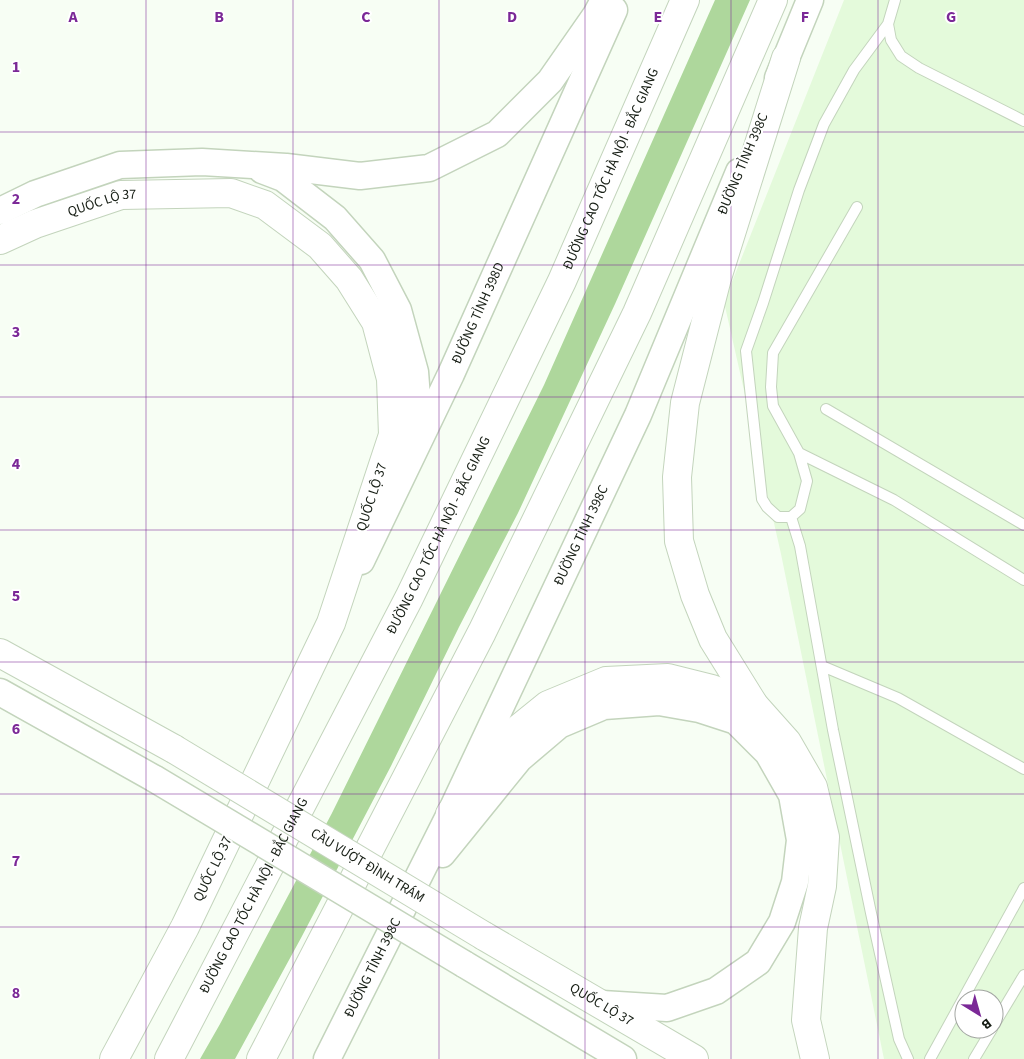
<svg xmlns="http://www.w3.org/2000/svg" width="1024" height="1059" font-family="'Source Sans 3',sans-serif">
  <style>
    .built { fill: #e4fadb; fill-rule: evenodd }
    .green { fill: #aed79c }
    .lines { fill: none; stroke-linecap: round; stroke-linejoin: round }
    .lane-casing { stroke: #c3d4bc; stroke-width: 12 }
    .secondary-casing { stroke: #c3d4bc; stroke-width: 29 }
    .highway-casing { stroke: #c3d4bc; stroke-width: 30 }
    .lane { stroke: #fff; stroke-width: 10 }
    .secondary { stroke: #fff; stroke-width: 26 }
    .highway { stroke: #fff; stroke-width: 28 }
    .secondary-bridge-casing { stroke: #c3d4bc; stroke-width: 29; stroke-linecap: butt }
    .highway-bridge-casing { stroke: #c3d4bc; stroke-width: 30; stroke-linecap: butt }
    .secondary-bridge { stroke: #fff; stroke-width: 26 }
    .highway-bridge { stroke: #fff; stroke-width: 28 }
    .grid { fill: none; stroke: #7b2897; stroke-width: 1; stroke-opacity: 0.55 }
    .labels { text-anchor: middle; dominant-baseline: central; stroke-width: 4; stroke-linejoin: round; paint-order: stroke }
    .street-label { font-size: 14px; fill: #171e15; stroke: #fff }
    .grid-label { font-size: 16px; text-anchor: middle; font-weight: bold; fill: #7b2897; stroke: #fff; stroke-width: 4; stroke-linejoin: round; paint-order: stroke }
  </style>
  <rect width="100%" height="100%" fill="#f7fef4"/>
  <!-- built -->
  <path class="built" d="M844,0h180v1059h-140l-103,-505 -57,-252zM964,999h30v30h-30z"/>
  <!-- green -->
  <path class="green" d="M715,0h35l-135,304 -97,209 -59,114 -68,139 -90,172 -66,121h-35l20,-35 112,-211 212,-428z"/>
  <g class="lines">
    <!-- lane casing -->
    <g class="lane-casing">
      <path id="lane" d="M895,0l-7,24 3,16 10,16 18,12 105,53
        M888,24l-34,46 -30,54 -25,66 -36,113 -17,48 16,148 5,8 11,10h13l9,29 33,184 38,183 28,126 9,20
        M826,409l198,116
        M799,453l95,47 130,80
        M791,517l9,-8 7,-28 -8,-28 -26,-47 -2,-19 2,-34 84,-146
        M822,666l76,32 126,71
        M994,1025l30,-50
        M930,1059l94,-171
        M974,1059l18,-30"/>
    </g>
    <!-- secondary casing -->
    <g class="secondary-casing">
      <g id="secondary">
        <path d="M778,78l32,-78"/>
        <path d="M262,170l21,8 52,40 37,42 26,50 17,62 4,51 -6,15"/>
        <path d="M0,211l35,-17 85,-29 82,-3 84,5 74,9 69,-8 68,-34 53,-53 46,-66 8,-15"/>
        <path id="s1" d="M361,561l90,-187 163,-364"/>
        <path d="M0,692l155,87"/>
        <path d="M442,854l77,-95 40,-34 45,-19 55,-4 40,7 37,12 32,32 24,42 8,45 -5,42 -13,40 -24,40 -42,29 -49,17 -65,-4"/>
        <path d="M464,964l159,95"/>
        <path id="s2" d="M327,1059l123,-245 188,-399 101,-243"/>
      </g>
    </g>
    <!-- highway casing -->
    <g class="highway-casing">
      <g id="highway">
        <path d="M786,58l-69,220 -32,125 -8,74 2,64 16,54 18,44 41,66 33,37 26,45 12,50 -3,49 -9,42 -7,92 9,39"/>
        <path id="s3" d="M0,240l35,-16 86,-29 110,-2 34,12 55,41 29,33 27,43 15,57 2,56 -62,188 -146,304 -71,132"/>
        <path d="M0,653l174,96"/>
        <path d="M450,814l52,-72 46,-37 58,-24 62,-3 44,11 42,16"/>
        <path id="s4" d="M484,936l210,123"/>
        <path id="s5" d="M169,1059l240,-461 153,-317 123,-281"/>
        <path d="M261,1059l221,-427 155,-319 136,-313"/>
      </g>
    </g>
    <!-- lane -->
    <use href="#lane" class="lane"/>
    <!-- secondary -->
    <use href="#secondary" class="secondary"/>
    <!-- highway -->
    <use href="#highway" class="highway"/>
    <!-- secondary-bridge casing -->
    <g class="secondary-bridge-casing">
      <path id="secondary-bridge" d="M155,779l309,185"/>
    </g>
    <!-- highway-bridge casing -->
    <g class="highway-bridge-casing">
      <g id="highway-bridge">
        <path id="s6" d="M174,749l310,187"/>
      </g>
    </g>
    <!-- secondary-bridge -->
    <use href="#secondary-bridge" class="secondary-bridge"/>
    <!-- highway-bridge -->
    <use href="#highway-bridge" class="highway-bridge"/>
  </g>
  <!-- grid -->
  <path class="grid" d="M146,0v1059M293,0v1059M439,0v1059M585,0v1059M731,0v1059M878,0v1059M0,132h1024M0,265h1024M0,397h1024M0,530h1024M0,662h1024M0,794h1024M0,927h1024"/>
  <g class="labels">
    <!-- street labels -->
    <g class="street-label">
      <text transform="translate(743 164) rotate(-67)">ĐƯỜNG TỈNH 398C</text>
      <text stroke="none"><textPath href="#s5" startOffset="994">ĐƯỜNG CAO TỐC HÀ NỘI - BẮC GIANG</textPath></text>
      <text stroke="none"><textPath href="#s3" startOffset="109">QUỐC LỘ 37</textPath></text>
      <text stroke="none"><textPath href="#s1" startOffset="274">ĐƯỜNG TỈNH 398D</textPath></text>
      <text transform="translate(372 497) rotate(-72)">QUỐC LỘ 37</text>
      <text stroke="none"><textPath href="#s5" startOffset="589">ĐƯỜNG CAO TỐC HÀ NỘI - BẮC GIANG</textPath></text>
      <text stroke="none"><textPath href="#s2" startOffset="582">ĐƯỜNG TỈNH 398C</textPath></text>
      <text stroke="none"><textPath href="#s6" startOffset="226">CẦU VƯỢT ĐÌNH TRÁM</textPath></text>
      <text transform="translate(213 869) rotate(-64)">QUỐC LỘ 37</text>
      <text stroke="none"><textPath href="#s5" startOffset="184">ĐƯỜNG CAO TỐC HÀ NỘI - BẮC GIANG</textPath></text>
      <text stroke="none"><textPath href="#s2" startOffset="102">ĐƯỜNG TỈNH 398C</textPath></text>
      <text stroke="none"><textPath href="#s4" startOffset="136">QUỐC LỘ 37</textPath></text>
    </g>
  </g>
  <g class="grid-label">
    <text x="73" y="22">A</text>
    <text x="219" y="22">B</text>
    <text x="366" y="22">C</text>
    <text x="512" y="22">D</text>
    <text x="658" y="22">E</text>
    <text x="805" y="22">F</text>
    <text x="951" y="22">G</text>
    <text x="16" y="72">1</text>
    <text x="16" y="204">2</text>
    <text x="16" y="337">3</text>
    <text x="16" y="469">4</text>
    <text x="16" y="601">5</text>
    <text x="16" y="734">6</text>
    <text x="16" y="866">7</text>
    <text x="16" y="998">8</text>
  </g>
  <!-- north arrow -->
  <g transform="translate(979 1014) rotate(143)"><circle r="24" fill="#ffffff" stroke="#a2a5a1"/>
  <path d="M0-4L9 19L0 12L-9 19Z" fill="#7b2897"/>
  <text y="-8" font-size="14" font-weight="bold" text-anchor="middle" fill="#171e15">B</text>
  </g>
</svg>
